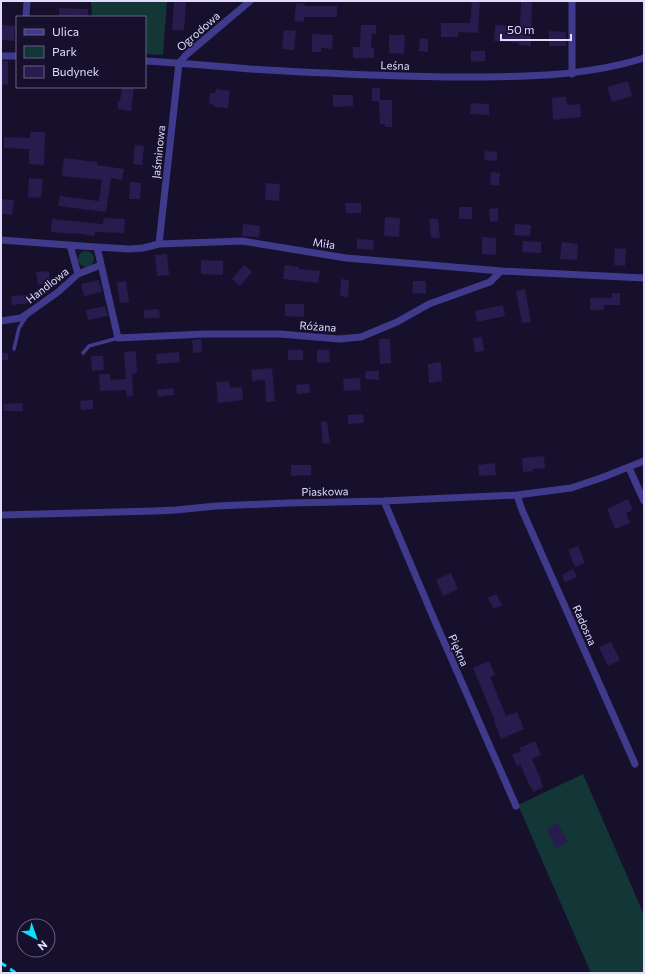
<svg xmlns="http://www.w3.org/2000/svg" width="645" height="974" font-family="Commissioner,sans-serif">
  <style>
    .green { fill: #133636 }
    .building { fill: #271c4d }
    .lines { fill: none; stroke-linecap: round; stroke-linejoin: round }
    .service { stroke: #3f3a8c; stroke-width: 3.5 }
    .minor { stroke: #3f3a8c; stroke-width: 7 }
    .rail { stroke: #07e0ff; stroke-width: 3; stroke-dasharray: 6 5; stroke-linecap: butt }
    .labels { text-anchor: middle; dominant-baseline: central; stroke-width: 3; stroke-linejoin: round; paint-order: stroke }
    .street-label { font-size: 11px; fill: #e0dbff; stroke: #16102c }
  </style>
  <rect width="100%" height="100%" fill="#16102c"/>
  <!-- green -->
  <path class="green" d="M91,1h76l-4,54 -18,-1v-37h-53z
    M78 259a8 8 0 1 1 16 0a8 8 0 1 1-16 0Z
    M583,774l61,141v58h-53l-73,-168z"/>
  <!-- building -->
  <path class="building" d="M174,1h12l-2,29h-12z
    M472,1l8,1 -2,31 -20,-1v5h-17v-14h29z
    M521,1h11l-1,45 -12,-1v-2l-25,-2 1,-16 25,1z
    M296,3l9,1v2h32v11h-33v5l-10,-1z
    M59,8l29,1v8l-29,-1z
    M1,25l14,1 -1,15 -13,-1z
    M361,25h15v9h-4l-1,13 3,1v10h-21v-11h7z
    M284,30l12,1 -2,19 -12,-1z
    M549,31l17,1v14h-17z
    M312,34l21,1 -1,14 -11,-1v4h-9z
    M389,35h16l-1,19 -15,-1z
    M420,38l8,1v13l-9,-1z
    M471,51h14v10l-14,1z
    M1,61h7v23l-7,1z
    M628,81l4,15 -20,6 -5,-15z
    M122,87h12l-3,24 -13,-2v-8h2z
    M372,88h8v12h12v27h-7v-3h-5l-1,-23h-7z
    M216,89l14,2 -2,17 -14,-1 1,-2 -6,-1 1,-11h5z
    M333,95h20v11l-20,1z
    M566,97l1,8 13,-1 1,13 -28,3 -1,-22z
    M471,103l18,1v11l-19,-1z
    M30,132h15l-1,33 -15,-1v-15l-25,-1v-11l26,1z
    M135,145l9,1 -2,19 -9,-1z
    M485,151l12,1v9l-13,-1z
    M64,158l33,4v3l27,4 -2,11 -11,-2 -5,34 -48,-6 2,-10 39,5 3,-21 -40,-4z
    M491,172l9,1 -1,12h-9z
    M29,178l14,1 -2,19 -13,-1z
    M130,182l11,1 -1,16h-11z
    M266,183l14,1 -1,17 -14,-1z
    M1,199l13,1 -2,15 -11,-1z
    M345,203h16v10h-15z
    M459,207h13v12h-13z
    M498,208v13l-8,1 -1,-13z
    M385,217l15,1 -1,19 -15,-1z
    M104,218l21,1 -1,14 -29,-1 -1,4 -19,-3v1l-24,-2 1,-13 51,5z
    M429,219h9l2,19h-9z
    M243,224l17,2 -1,11 -17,-1z
    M515,224l16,1 -1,11 -16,-1z
    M482,237l14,1v17l-14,-1z
    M357,239l17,1 -1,10 -16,-1z
    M523,241l18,1v11l-19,-1z
    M562,242l16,2 -1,16 -17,-1z
    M615,248l11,1 -1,17 -11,-1z
    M167,254l2,21 -12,1 -2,-21z
    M201,260l22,1v14l-22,-1z
    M244,265l8,7 -12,14 -8,-7z
    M285,265l14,2v2l21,2 -2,12 -35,-4z
    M49,271l1,12 -12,2 -2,-13z
    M341,279l8,1 -1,17 -8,-1z
    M99,280l3,12 -18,4 -3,-12z
    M126,281l3,21 -9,1 -3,-21z
    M413,281h13v13l-14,-1z
    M525,289l6,33 -9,1 -6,-32z
    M612,293h8v12h-16v5h-14v-12h22z
    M29,295v8l-17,2 -1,-9z
    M285,304h19v13l-19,-1z
    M503,305l2,11 -28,6 -2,-11z
    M105,306l3,10 -20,4 -2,-10z
    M159,309l1,9h-16v-8z
    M482,337l2,14 -9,1 -2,-14z
    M201,339l1,13 -9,1 -1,-13z
    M379,339h11l1,24 -11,1z
    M288,350h15v10h-15z
    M317,350h12l1,12 -13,1z
    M136,351l1,22 -5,1 1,22 -6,1 -1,-7 -26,1 -1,-17h11v6l16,-1 -2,-27z
    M179,352l1,10 -23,2 -1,-10z
    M1,353h7v7h-7z
    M91,356h12l1,14 -12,1z
    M441,362l1,19 -13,2 -1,-19z
    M272,368l3,33 -9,1 -1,-22 -13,1 -1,-11z
    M366,371h13v9l-14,-1z
    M360,378l1,12 -17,1 -1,-12z
    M229,381l1,7 12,-1 1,13 -25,3 -2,-21z
    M309,384l1,9 -13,1 -1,-9z
    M173,388l1,7 -16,2 -1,-7z
    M93,400v9l-12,1 -1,-9z
    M22,403l1,8h-19l-1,-7z
    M363,414l1,9 -16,1v-9z
    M327,421l3,22 -7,1 -2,-22z
    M544,456l1,12 -12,1v2l-10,1 -1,-14z
    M495,463l1,12 -17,1 -1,-11z
    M291,465h20v10l-20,1z
    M628,499l5,11 -7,3 4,10 -15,6 -8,-20z
    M578,546l7,17 -10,4 -7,-17z
    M573,569l4,8 -12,5 -3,-7z
    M451,573l7,16 -15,7 -7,-16z
    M496,594l6,11 -8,4 -6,-11z
    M611,642l9,18 -12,6 -9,-19z
    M489,661l6,14 -5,2 16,39 11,-4 7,17 -23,10 -7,-17 1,-1 -12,-29 -10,-24z
    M535,741l6,14 -9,4 10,23h-1l2,5 -10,5 -2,-5h-1l-10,-23 -3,2 -5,-11 9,-4 -2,-3z
    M558,823l10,19 -12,6 -9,-19z"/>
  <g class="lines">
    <!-- service -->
    <path class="service" d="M14,349l5,-21 7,-11
      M83,353l6,-7 29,-8"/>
    <!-- minor -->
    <path class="minor" d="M572,1v73
      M26,17l1,-16
      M1,56h16
      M145,61c35,2 70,5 105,8 66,4 131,7 196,8 66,0 135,1 198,-19
      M1,240l80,6 48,3 14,-1 16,-4 83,-3 104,17 155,13 143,7
      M159,244l20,-181 7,-8 64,-54
      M97,247l21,91 87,-4h75l59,5 22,-2 36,-15 32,-18 61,-22 11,-11
      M78,274l23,-9
      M1,321l20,-3 6,-4 31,-22 20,-18 -8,-29
      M629,468l15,33
      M517,495l5,15 113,254
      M384,501l50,118 82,187
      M1,515l154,-4 21,-1 40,-4 73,-3 95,-2 133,-6 54,-7 30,-10 43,-17"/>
    <!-- rail -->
    <path class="rail" d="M1,963l15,10"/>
  </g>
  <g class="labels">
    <!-- street labels -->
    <g class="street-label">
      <text transform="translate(198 31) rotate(-41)">Ogrodowa</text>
      <text transform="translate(395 65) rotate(2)">Leśna</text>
      <text transform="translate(158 152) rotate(-84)">Jaśminowa</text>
      <text transform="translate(324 243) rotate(9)">Miła</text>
      <text transform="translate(47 285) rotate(-38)">Handlowa</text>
      <text transform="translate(318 326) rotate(4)">Różana</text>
      <text transform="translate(325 491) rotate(-1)">Piaskowa</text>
      <text transform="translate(585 625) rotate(66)">Radosna</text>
      <text transform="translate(459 650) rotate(66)">Piękna</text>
    </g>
  </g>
  <!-- border -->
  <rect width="645" height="974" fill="none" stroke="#e0dbff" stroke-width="4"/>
  <!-- legend -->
  <rect x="16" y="16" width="130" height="72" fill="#16102c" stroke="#676180"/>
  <rect x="24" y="29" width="20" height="6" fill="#3f3a8c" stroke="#676180"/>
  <text x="52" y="36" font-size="12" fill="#e0dbff">Ulica</text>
  <rect x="24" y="46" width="20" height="12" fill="#133636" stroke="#676180"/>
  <text x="52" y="56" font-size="12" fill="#e0dbff">Park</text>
  <rect x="24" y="66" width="20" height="12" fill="#271c4d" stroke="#676180"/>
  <text x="52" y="76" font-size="12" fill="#e0dbff">Budynek</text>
  <!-- north arrow -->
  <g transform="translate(36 938) rotate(139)"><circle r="19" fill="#16102c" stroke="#676180"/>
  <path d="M0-3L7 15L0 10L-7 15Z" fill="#07e0ff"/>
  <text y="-6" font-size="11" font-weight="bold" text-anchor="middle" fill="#e0dbff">N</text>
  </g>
  <!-- scale -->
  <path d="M501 34v6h70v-6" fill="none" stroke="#e0dbff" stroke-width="2"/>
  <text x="507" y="34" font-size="12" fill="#e0dbff" stroke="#16102c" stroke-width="3" paint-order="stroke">50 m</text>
</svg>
